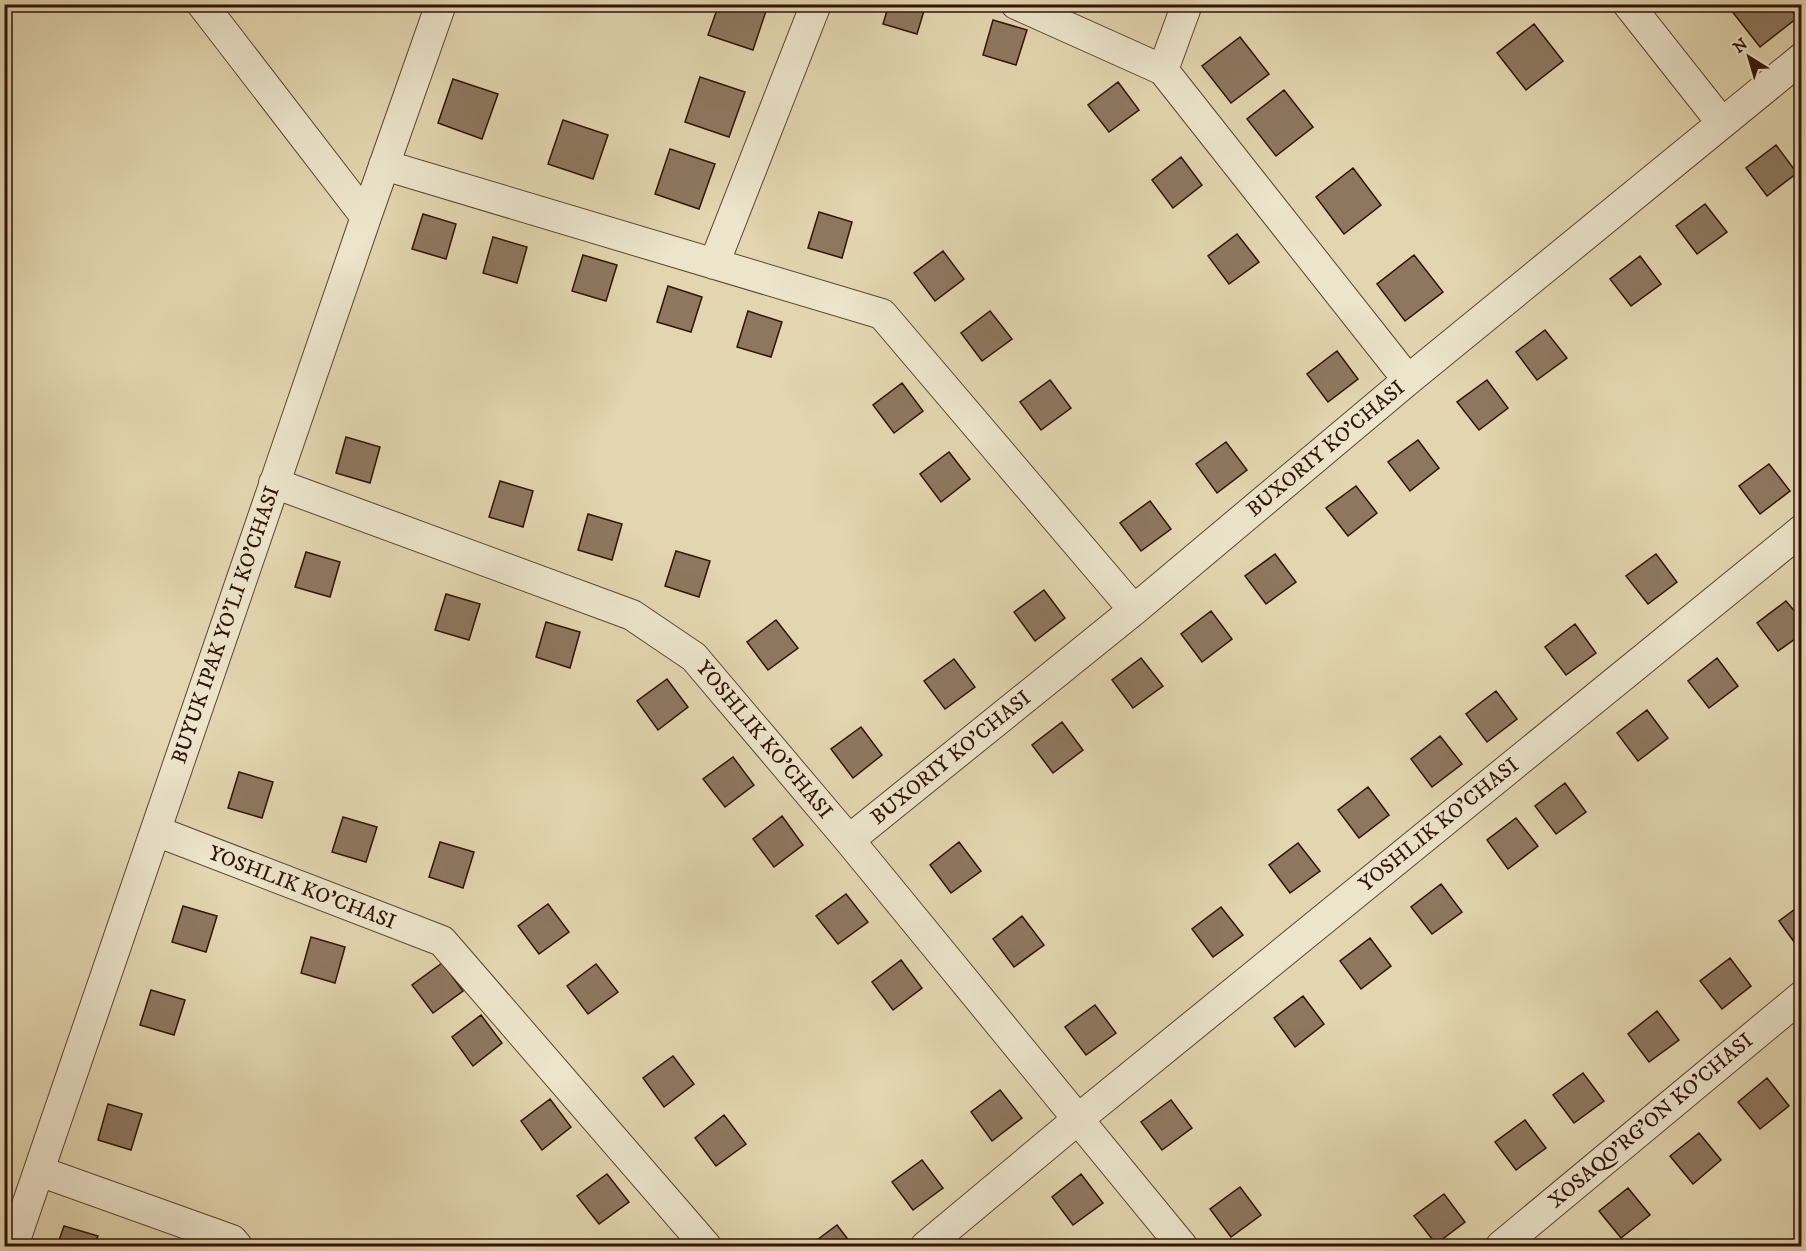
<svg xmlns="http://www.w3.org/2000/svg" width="1806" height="1251" font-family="'IM FELL DW Pica',serif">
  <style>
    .building { fill: #8d785f; stroke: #311308; stroke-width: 1.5 }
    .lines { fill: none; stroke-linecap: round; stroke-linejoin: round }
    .minor-casing { stroke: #5d4432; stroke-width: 32 }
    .minor { stroke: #ece4cb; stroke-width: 30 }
    .labels { text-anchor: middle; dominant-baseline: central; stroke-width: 4.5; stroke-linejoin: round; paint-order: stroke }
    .street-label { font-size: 21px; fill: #311308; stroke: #ece4cb }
  </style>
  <rect width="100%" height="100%" fill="#e2d5af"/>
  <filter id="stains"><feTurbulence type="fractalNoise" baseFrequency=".00333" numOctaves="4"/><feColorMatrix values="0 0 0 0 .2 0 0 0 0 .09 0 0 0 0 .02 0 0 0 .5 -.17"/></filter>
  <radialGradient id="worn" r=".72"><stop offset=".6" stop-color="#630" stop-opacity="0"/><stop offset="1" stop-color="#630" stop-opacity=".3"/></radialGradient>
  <!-- building -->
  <path class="building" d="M719,4l49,1 -15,45 -45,-15z
    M889,4h37l-9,30 -34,-10z
    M1738,4h49l10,14 -37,29 -29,-37z
    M993,20l34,10 -11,35 -33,-10z
    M1534,24l29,37 -37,29 -29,-37z
    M1240,37l29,37 -38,29 -29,-37z
    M700,77l45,15 -16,45 -44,-15z
    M453,79l45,15 -16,45 -44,-16z
    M1118,82l21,28 -30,22 -21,-27z
    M1284,90l29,37 -37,29 -29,-37z
    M563,120l45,15 -15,44 -45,-15z
    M1776,145l21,28 -30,23 -21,-28z
    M670,149l45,15 -16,45 -44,-15z
    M1181,157l21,28 -29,23 -21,-28z
    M1353,168l28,37 -37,29 -28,-37z
    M1705,204l22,28 -30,22 -21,-28z
    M819,212l33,10 -10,36 -34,-10z
    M423,214l33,10 -10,35 -34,-10z
    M1237,234l22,28 -30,22 -21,-28z
    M493,237l34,10 -10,36 -34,-10z
    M943,251l21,28 -29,22 -21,-28z
    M583,255l34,10 -11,36 -34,-10z
    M1414,255l29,37 -38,29 -28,-37z
    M1640,256l21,28 -30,22 -21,-27z
    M668,286l34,11 -11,35 -34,-10z
    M748,311l34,11 -11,35 -34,-10z
    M990,311l22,28 -30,22 -21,-28z
    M1545,330l22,28 -30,22 -21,-28z
    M1337,351l21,28 -30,23 -21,-28z
    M1050,380l21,28 -30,22 -21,-28z
    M1487,380l21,28 -29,22 -22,-28z
    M902,383l21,28 -29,22 -21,-28z
    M346,437l34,10 -10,36 -34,-10z
    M1418,440l21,28 -29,23 -22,-29z
    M1226,442l21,28 -30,23 -21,-29z
    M949,452l21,27 -29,23 -21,-28z
    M1769,464l21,27 -30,23 -21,-28z
    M500,481l33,10 -10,36 -34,-10z
    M1356,486l21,27 -29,23 -22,-28z
    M1150,501l21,28 -30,22 -21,-28z
    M588,514l34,10 -10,36 -34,-10z
    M676,551l34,10 -11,36 -34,-11z
    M306,552l34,10 -10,35 -35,-10z
    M1275,554l21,28 -30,22 -21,-28z
    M1656,554l21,28 -29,22 -22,-28z
    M1044,590l21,28 -30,23 -21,-29z
    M446,594l34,10 -11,36 -34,-10z
    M1786,601l16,19v14l-24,17 -21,-28z
    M1211,611l21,28 -30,23 -21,-28z
    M776,620l22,28 -30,22 -21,-28z
    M546,622l34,10 -10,36 -34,-11z
    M1575,624l21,29 -30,22 -21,-28z
    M1141,658l22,28 -30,22 -21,-28z
    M1717,658l21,28 -29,22 -21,-27z
    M954,659l21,28 -30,22 -21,-28z
    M667,679l21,28 -30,23 -21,-29z
    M1496,691l21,28 -30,23 -21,-28z
    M1647,710l21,28 -30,23 -21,-28z
    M1062,722l21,28 -30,23 -21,-28z
    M861,727l21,28 -29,23 -22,-29z
    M1440,736l22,28 -30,23 -21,-28z
    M733,757l21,28 -29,22 -22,-28z
    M239,772l34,10 -11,36 -34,-10z
    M1565,783l21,29 -30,22 -21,-28z
    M1368,787l21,28 -30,23 -21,-28z
    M782,816l21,29 -29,22 -21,-28z
    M343,817l34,10 -11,35 -34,-10z
    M1516,818l22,28 -30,23 -21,-29z
    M440,842l34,10 -11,36 -34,-11z
    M959,842l22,29 -30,22 -21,-28z
    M1298,843l22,28 -30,22 -21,-28z
    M1441,884l21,28 -30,22 -21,-27z
    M846,894l22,28 -30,22 -22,-28z
    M548,904l21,28 -30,22 -21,-28z
    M1802,904v44l-2,2 -21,-29z
    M183,906l34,10 -11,36 -34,-10z
    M1221,907l22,28 -30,22 -21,-28z
    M1022,916l22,29 -30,22 -21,-28z
    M311,937l34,10 -10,36 -34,-10z
    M1370,938l21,28 -30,23 -21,-28z
    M1730,958l21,28 -29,23 -22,-28z
    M901,960l21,28 -29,22 -21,-28z
    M442,963l21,28 -30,22 -21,-28z
    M596,964l22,28 -30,22 -21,-28z
    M151,990l34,10 -11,35 -34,-10z
    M1303,996l21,28 -29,23 -21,-29z
    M1095,1005l21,28 -30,22 -21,-28z
    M1657,1011l22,29 -30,22 -21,-28z
    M481,1015l21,28 -29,23 -21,-29z
    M673,1056l21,28 -30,23 -21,-29z
    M1583,1073l21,28 -30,22 -21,-28z
    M1767,1078l22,28 -29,23 -22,-27z
    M1000,1090l22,28 -30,23 -21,-29z
    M550,1099l21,28 -29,23 -21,-29z
    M1171,1100l21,28 -30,22 -21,-28z
    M108,1104l34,10 -11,36 -33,-10z
    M724,1115l22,29 -30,22 -21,-28z
    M1525,1120l21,28 -30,22 -21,-28z
    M1699,1133l22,27 -28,24 -23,-28z
    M922,1160l21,28 -30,22 -21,-28z
    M607,1174l22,28 -30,22 -22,-28z
    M1081,1174l22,29 -30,22 -21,-28z
    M1240,1187l21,28 -30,22 -21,-28z
    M1628,1188l22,27 -29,23 -22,-27z
    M1444,1194l21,28 -29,22 -22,-28z
    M837,1225l16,21h-44z
    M64,1226l34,10 -4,10h-37z"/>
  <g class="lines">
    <!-- minor casing -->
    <g class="minor-casing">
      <path id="minor" d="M202,4l164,213
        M1016,4l147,66
        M1187,4l-24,66 245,310
        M1628,4l94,119
        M384,165l498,149 252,296
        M714,264l102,-260
        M274,483l358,132 62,42 155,183 333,406
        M156,831l286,110 264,305
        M849,840l285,-230 274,-230 394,-322
        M39,1171l193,69 5,6
        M13,1246l353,-1029 75,-213
        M926,1246l151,-126 725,-590
        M1501,1246l301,-250"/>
    </g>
    <!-- minor -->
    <use href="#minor" class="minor"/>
  </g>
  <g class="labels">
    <!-- street labels -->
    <g class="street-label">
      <text transform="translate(1326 449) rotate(-40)">BUXORIY KO'CHASI</text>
      <text transform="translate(226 625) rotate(-71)">BUYUK IPAK YO'LI KO'CHASI</text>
      <text transform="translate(764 740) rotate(50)">YOSHLIK KO'CHASI</text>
      <text transform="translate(951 758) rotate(-39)">BUXORIY KO'CHASI</text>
      <text transform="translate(1439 825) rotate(-39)">YOSHLIK KO'CHASI</text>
      <text transform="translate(302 888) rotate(21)">YOSHLIK KO'CHASI</text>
      <text transform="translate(1651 1121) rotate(-40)">XOSAQO'RG'ON KO'CHASI</text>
    </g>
  </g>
  <!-- margin -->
  <rect width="1806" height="1251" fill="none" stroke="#e2d5af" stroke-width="24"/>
  <rect x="6" y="6" width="1794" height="1239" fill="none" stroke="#311308" stroke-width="3"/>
  <rect x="12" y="12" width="1782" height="1227" fill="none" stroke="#311308" stroke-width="1.5"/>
  <!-- north arrow -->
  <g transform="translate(1749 57) rotate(323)" stroke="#ece4cb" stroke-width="4.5" paint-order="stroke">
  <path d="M0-4.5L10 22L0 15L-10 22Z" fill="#311308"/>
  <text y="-9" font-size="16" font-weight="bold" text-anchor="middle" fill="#311308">N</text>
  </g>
  <rect width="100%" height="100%" filter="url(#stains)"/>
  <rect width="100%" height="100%" fill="url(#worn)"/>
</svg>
